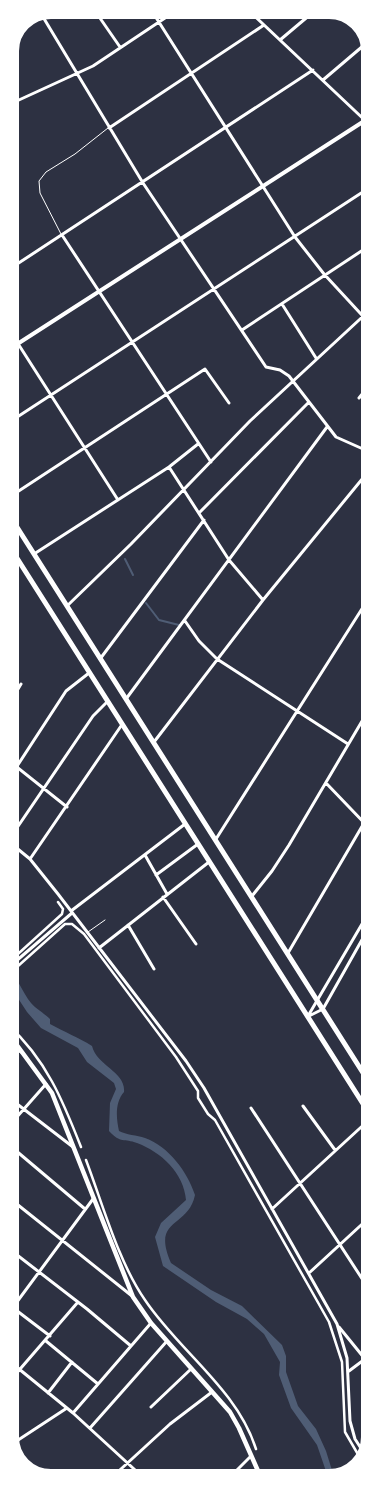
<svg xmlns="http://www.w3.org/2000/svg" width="380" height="1488" font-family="'Noto Sans',sans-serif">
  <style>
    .water { fill: #4f5d75 }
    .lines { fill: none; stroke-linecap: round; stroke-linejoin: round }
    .stream { stroke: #4f5d75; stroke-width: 2 }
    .service { stroke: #fff; stroke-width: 1 }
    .pedestrian { stroke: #fff; stroke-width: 2.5 }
    .minor { stroke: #fff; stroke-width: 3 }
    .tertiary { stroke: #fff; stroke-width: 4 }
    .secondary { stroke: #fff; stroke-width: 4.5 }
    .primary { stroke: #fff; stroke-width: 5 }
    .rim { fill: none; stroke: #fff; stroke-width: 6 }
  </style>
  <rect width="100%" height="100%" fill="#2d3142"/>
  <!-- water -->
  <path class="water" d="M8,965c9,12 14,27 23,38 5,6 13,10 19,16v5c14,8 28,13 42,22 5,20 34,26 32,46 -9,10 -8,26 -5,39 7,4 18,4 26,7 24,9 42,33 50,57 -7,34 -44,22 -24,68l40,27 31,16 40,39 4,11v16l12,34 18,23 10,22 9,29h-6l-12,-35 -26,-37 -12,-33 1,-13 -16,-28 -17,-15 -31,-17 -53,-36 -8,-29 6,-14 25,-23c-2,-27 -25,-48 -49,-57 -13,-5 -16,1 -28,-12l1,-28 6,-14 -2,-6 -27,-21 -9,-14 -37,-20 -14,-16 -19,-29z"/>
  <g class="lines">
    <!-- stream -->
    <path class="stream" d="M125,559l8,16
      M146,603l13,17 20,5"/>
    <!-- service -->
    <path class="service" d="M61,234l-21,-41 -1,-12 7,-9 29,-18 33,-26
      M88,932l17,-12"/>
    <!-- pedestrian -->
    <path class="pedestrian" d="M8,963l54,-49 1,-5 -5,-7
      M8,975l57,-51h7l12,10 92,123 22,34v7l10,16 7,6 114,202 13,40 3,70 18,31
      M8,1025c38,34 55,76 73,122
      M86,1160c17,45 32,101 59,140 34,51 92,89 111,149"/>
    <!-- minor -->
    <path class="minor" d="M93,8l27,39
      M150,8l145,229 29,37 48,52
      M246,8l126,119
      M40,12l103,171 123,184 14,3 9,6 47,61 36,16
      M280,40l38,-32
      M323,80l47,-40
      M8,105l85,-39 87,-58
      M109,128l155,-103
      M62,235l149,227
      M8,270l305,-200
      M282,304l34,54
      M8,328l110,172
      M242,330l130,-86
      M359,398l13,-16
      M8,414l4,6
      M8,423l364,-237
      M169,467l60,93 34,40
      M8,498l197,-129 24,34
      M199,513l110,-111
      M34,554l135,-87 29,-23
      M67,606l64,-62 119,-123 122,-113
      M185,621l14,20 18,18 131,85
      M100,659l104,-139
      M126,699l201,-272
      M8,706l13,-22
      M154,742l109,-142 109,-133
      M8,760l59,47
      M8,780l58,-89 23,-18
      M326,783l46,48
      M216,839l156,-246
      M8,841l22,18 28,35 128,167 18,27 133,236 10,34 3,63 5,18 11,17
      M8,841l85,-125 14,-14
      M145,855l22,39
      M30,859l91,-133
      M156,875l42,-31
      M252,896l20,-25 17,-26 79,-134 4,-2
      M163,897l33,47
      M71,911l114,-87
      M128,925l26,44
      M99,948l110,-86
      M288,953l76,-130
      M8,968l64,-55
      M308,1016l64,-109
      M309,1016l14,-7 49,-87
      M8,1044l13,8
      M8,1097l65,50
      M303,1106l32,44
      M251,1108l121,186
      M8,1127l38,-43
      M8,1144l77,65
      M8,1197l124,99
      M272,1209l99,-91
      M8,1248l79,61 44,37
      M309,1273l63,-58
      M8,1304l42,32
      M8,1314l85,-115
      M339,1327l26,32
      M46,1341l52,43
      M8,1360l65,53 73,67
      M349,1371l16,-12 7,-10
      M8,1383l70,-81
      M48,1393l24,-31
      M151,1407l40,-38
      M73,1413l78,-90
      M90,1428l77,-87
      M9,1446l58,-38
      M109,1480l61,-56 42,-32
      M227,1480l24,-24"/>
    <!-- tertiary -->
    <path class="tertiary" d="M8,350l364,-234"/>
    <!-- secondary -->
    <path class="secondary" d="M8,1033l44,60 81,204 18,26 79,89 9,16 23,52"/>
    <!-- primary -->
    <path class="primary" d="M8,513l364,574
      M8,544l364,574"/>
  </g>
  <!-- crop -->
  <path d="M0 0H380V1488H0ZM51 16H329A35 35 0 0 1 364 51V1437A35 35 0 0 1 329 1472H51A35 35 0 0 1 16 1437V51A35 35 0 0 1 51 16Z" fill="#fff" fill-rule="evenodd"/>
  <path class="rim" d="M51 16H329A35 35 0 0 1 364 51V1437A35 35 0 0 1 329 1472H51A35 35 0 0 1 16 1437V51A35 35 0 0 1 51 16Z"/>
</svg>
